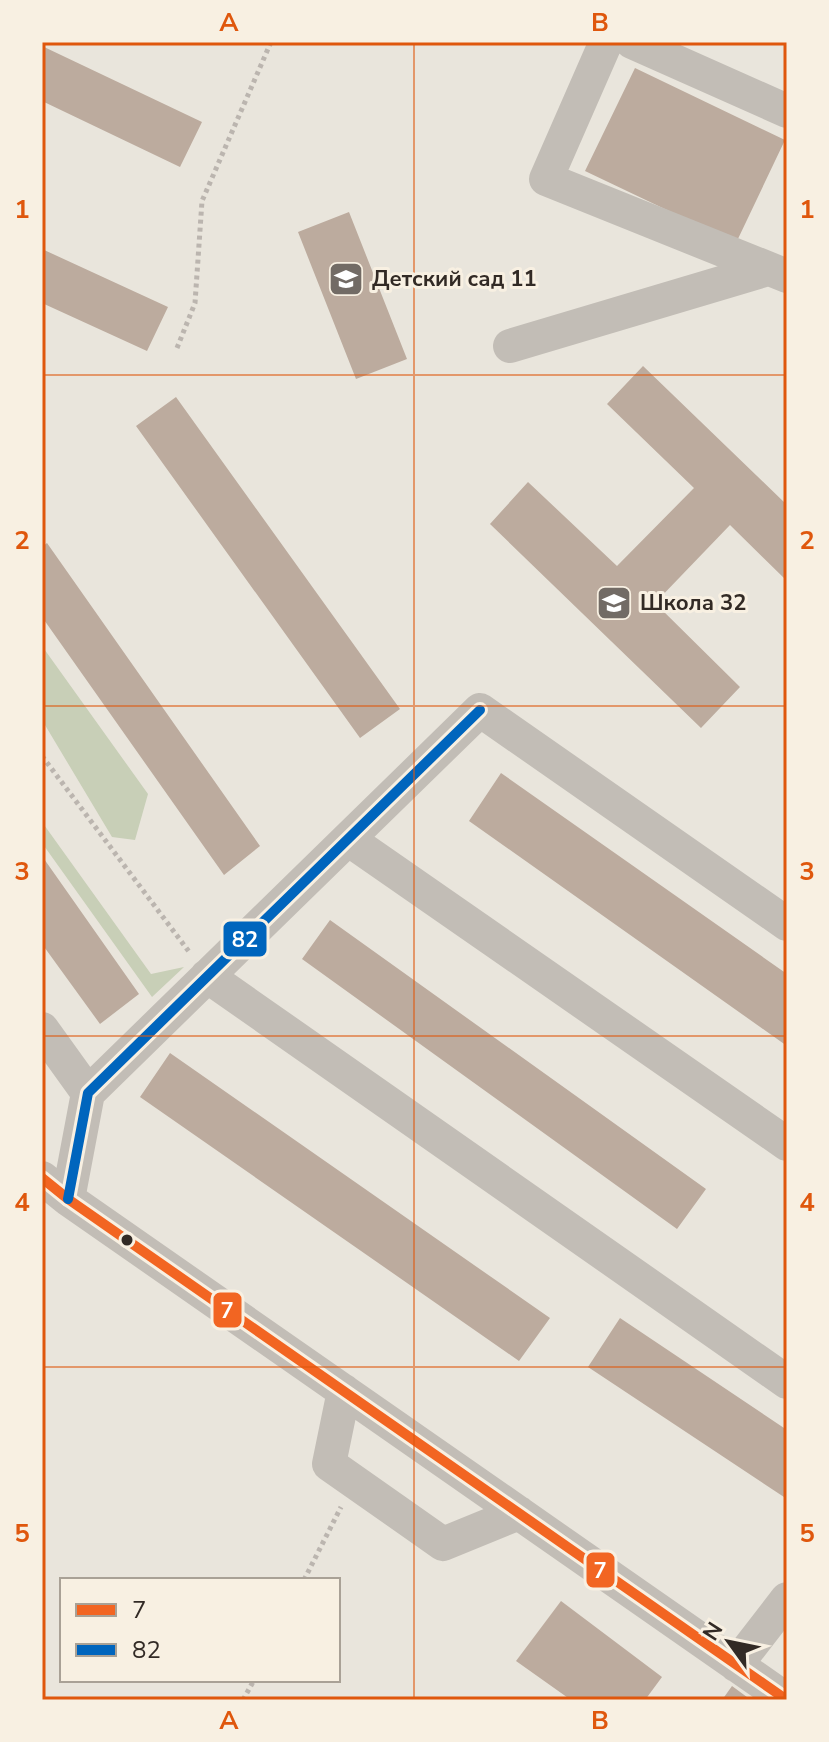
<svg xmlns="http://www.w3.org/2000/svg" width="829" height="1742" font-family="'Nunito Sans',sans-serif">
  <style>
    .green { fill: #c8cfb7 }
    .building { fill: #bcab9e }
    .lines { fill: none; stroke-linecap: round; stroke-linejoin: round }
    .path { stroke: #bbb5af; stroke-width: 5; stroke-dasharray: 4 4; stroke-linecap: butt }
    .minor { stroke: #c2bdb6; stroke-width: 34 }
    .bus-1-casing { stroke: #f8f0e2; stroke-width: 16 }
    .bus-2-casing { stroke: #f8f0e2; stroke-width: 16 }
    .bus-1 { stroke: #f26522; stroke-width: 10 }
    .bus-2 { stroke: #0065bd; stroke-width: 10 }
    .grid { fill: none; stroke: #df570d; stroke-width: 2; stroke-opacity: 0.55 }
    .bus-dot { fill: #322a25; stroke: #f8f0e2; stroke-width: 3 }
    .labels { text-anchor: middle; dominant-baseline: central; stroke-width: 6; stroke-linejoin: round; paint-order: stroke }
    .poi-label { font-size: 22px; font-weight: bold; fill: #322a25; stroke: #f8f0e2; text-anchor: start }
    .line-badge { stroke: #f8f0e2; stroke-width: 3 }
    .badge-label { font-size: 22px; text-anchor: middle; font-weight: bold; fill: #fff }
    .neatline { fill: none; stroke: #df570d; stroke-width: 3 }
    .grid-label { font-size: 26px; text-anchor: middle; font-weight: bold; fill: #df570d }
  </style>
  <rect width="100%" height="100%" fill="#e9e5dc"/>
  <!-- green -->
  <path class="green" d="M42,646l106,148 -13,46 -23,-3 -70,-117z
    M42,822l109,152 33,-7 -32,30 -110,-154z"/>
  <!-- building -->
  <path class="building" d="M42,46l160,76 -22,45 -138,-66z
    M635,68l150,72 -49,103 -151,-72z
    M349,212l58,147 -51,20 -58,-147z
    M42,249l126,58 -21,44 -105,-48z
    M643,366l144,139v76l-57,-56 -75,78 85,84 -39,41 -211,-204 38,-42 89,84 77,-78 -87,-84z
    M176,397l224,312 -40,29 -224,-312z
    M47,543l213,303 -36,29 -182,-258v-70z
    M501,773l286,201v72l-318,-225z
    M42,856l97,138 -39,30 -58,-80z
    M330,920l376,269 -29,40 -375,-270z
    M170,1053l380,265 -31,43 -379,-264z
    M620,1318l167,112v69l-199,-132z
    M561,1601l101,76 -17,23h-74l-55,-39z
    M732,1686l19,14h-29z"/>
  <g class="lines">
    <!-- path -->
    <path class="path" d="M177,348l18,-45 7,-102 69,-159
      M42,756l148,197
      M304,1580l37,-73
      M243,1700l11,-20"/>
    <!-- minor -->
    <path class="minor" d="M606,42l-60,137 241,97
      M632,42l155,69
      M510,346l258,-77
      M348,839l439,305
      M207,976l580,406
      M42,1029l46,64
      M42,1178l26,21 719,501
      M68,1199l20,-106 392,-383 307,214
      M344,1391l-15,73 114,80 76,-31
      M736,1665l51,-66"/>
    <!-- bus-1 casing -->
    <g class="bus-1-casing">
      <path id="bus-1" d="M42,1178l26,21 719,501"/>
    </g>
    <!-- bus-2 casing -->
    <g class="bus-2-casing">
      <path id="bus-2" d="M68,1199l20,-106 392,-383"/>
    </g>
    <!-- bus-1 -->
    <use href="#bus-1" class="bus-1"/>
    <!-- bus-2 -->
    <use href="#bus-2" class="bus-2"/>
  </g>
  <!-- grid -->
  <path class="grid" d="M414,42v1658M42,375h745M42,706h745M42,1036h745M42,1367h745"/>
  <!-- icons -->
  <defs>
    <g id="school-square" transform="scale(1.8)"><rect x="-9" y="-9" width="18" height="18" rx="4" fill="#726b65" stroke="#f8f0e2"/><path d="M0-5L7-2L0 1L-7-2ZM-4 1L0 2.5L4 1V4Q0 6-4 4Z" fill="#fff"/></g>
  </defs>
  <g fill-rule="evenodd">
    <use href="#school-square" x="346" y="279"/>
    <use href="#school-square" x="614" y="603"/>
  </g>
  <!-- markers -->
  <circle class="bus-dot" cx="127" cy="1240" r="7"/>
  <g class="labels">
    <!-- poi labels -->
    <g class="poi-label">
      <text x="372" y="279">Детский сад 11</text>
      <text x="640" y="603">Школа 32</text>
    </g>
  </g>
  <g class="line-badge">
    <rect x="222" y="920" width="46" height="38" rx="8" fill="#0065bd"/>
    <rect x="212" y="1291" width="31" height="38" rx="8" fill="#f26522"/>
    <rect x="585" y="1551" width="31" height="38" rx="8" fill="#f26522"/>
  </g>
  <g class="badge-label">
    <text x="245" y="947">82</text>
    <text x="227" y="1318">7</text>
    <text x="600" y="1578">7</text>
  </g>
  <!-- border -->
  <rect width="829" height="1742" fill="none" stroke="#f8f0e2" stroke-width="88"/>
  <!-- legend -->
  <rect x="60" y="1578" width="280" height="104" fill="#f8f0e2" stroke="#a9a196" stroke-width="2"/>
  <rect x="76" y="1604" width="40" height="12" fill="#f26522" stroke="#a9a196" stroke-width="2"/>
  <text x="132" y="1618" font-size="24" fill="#322a25">7</text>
  <rect x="76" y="1644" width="40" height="12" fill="#0065bd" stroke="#a9a196" stroke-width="2"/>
  <text x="132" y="1658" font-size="24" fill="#322a25">82</text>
  <!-- north arrow -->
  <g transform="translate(729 1642) rotate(303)" stroke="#f8f0e2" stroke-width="6" paint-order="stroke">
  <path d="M0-6L14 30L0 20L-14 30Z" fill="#322a25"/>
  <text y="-12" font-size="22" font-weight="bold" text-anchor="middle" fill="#322a25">N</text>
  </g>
  <rect x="44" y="44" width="741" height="1654" class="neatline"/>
  <g class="grid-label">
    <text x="229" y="31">A</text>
    <text x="600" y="31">B</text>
    <text x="22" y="218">1</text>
    <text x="807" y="218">1</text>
    <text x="22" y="549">2</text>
    <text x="807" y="549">2</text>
    <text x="22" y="880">3</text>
    <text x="807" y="880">3</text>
    <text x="22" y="1211">4</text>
    <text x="807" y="1211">4</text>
    <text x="22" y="1542">5</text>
    <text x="807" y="1542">5</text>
    <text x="229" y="1729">A</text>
    <text x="600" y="1729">B</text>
  </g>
</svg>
